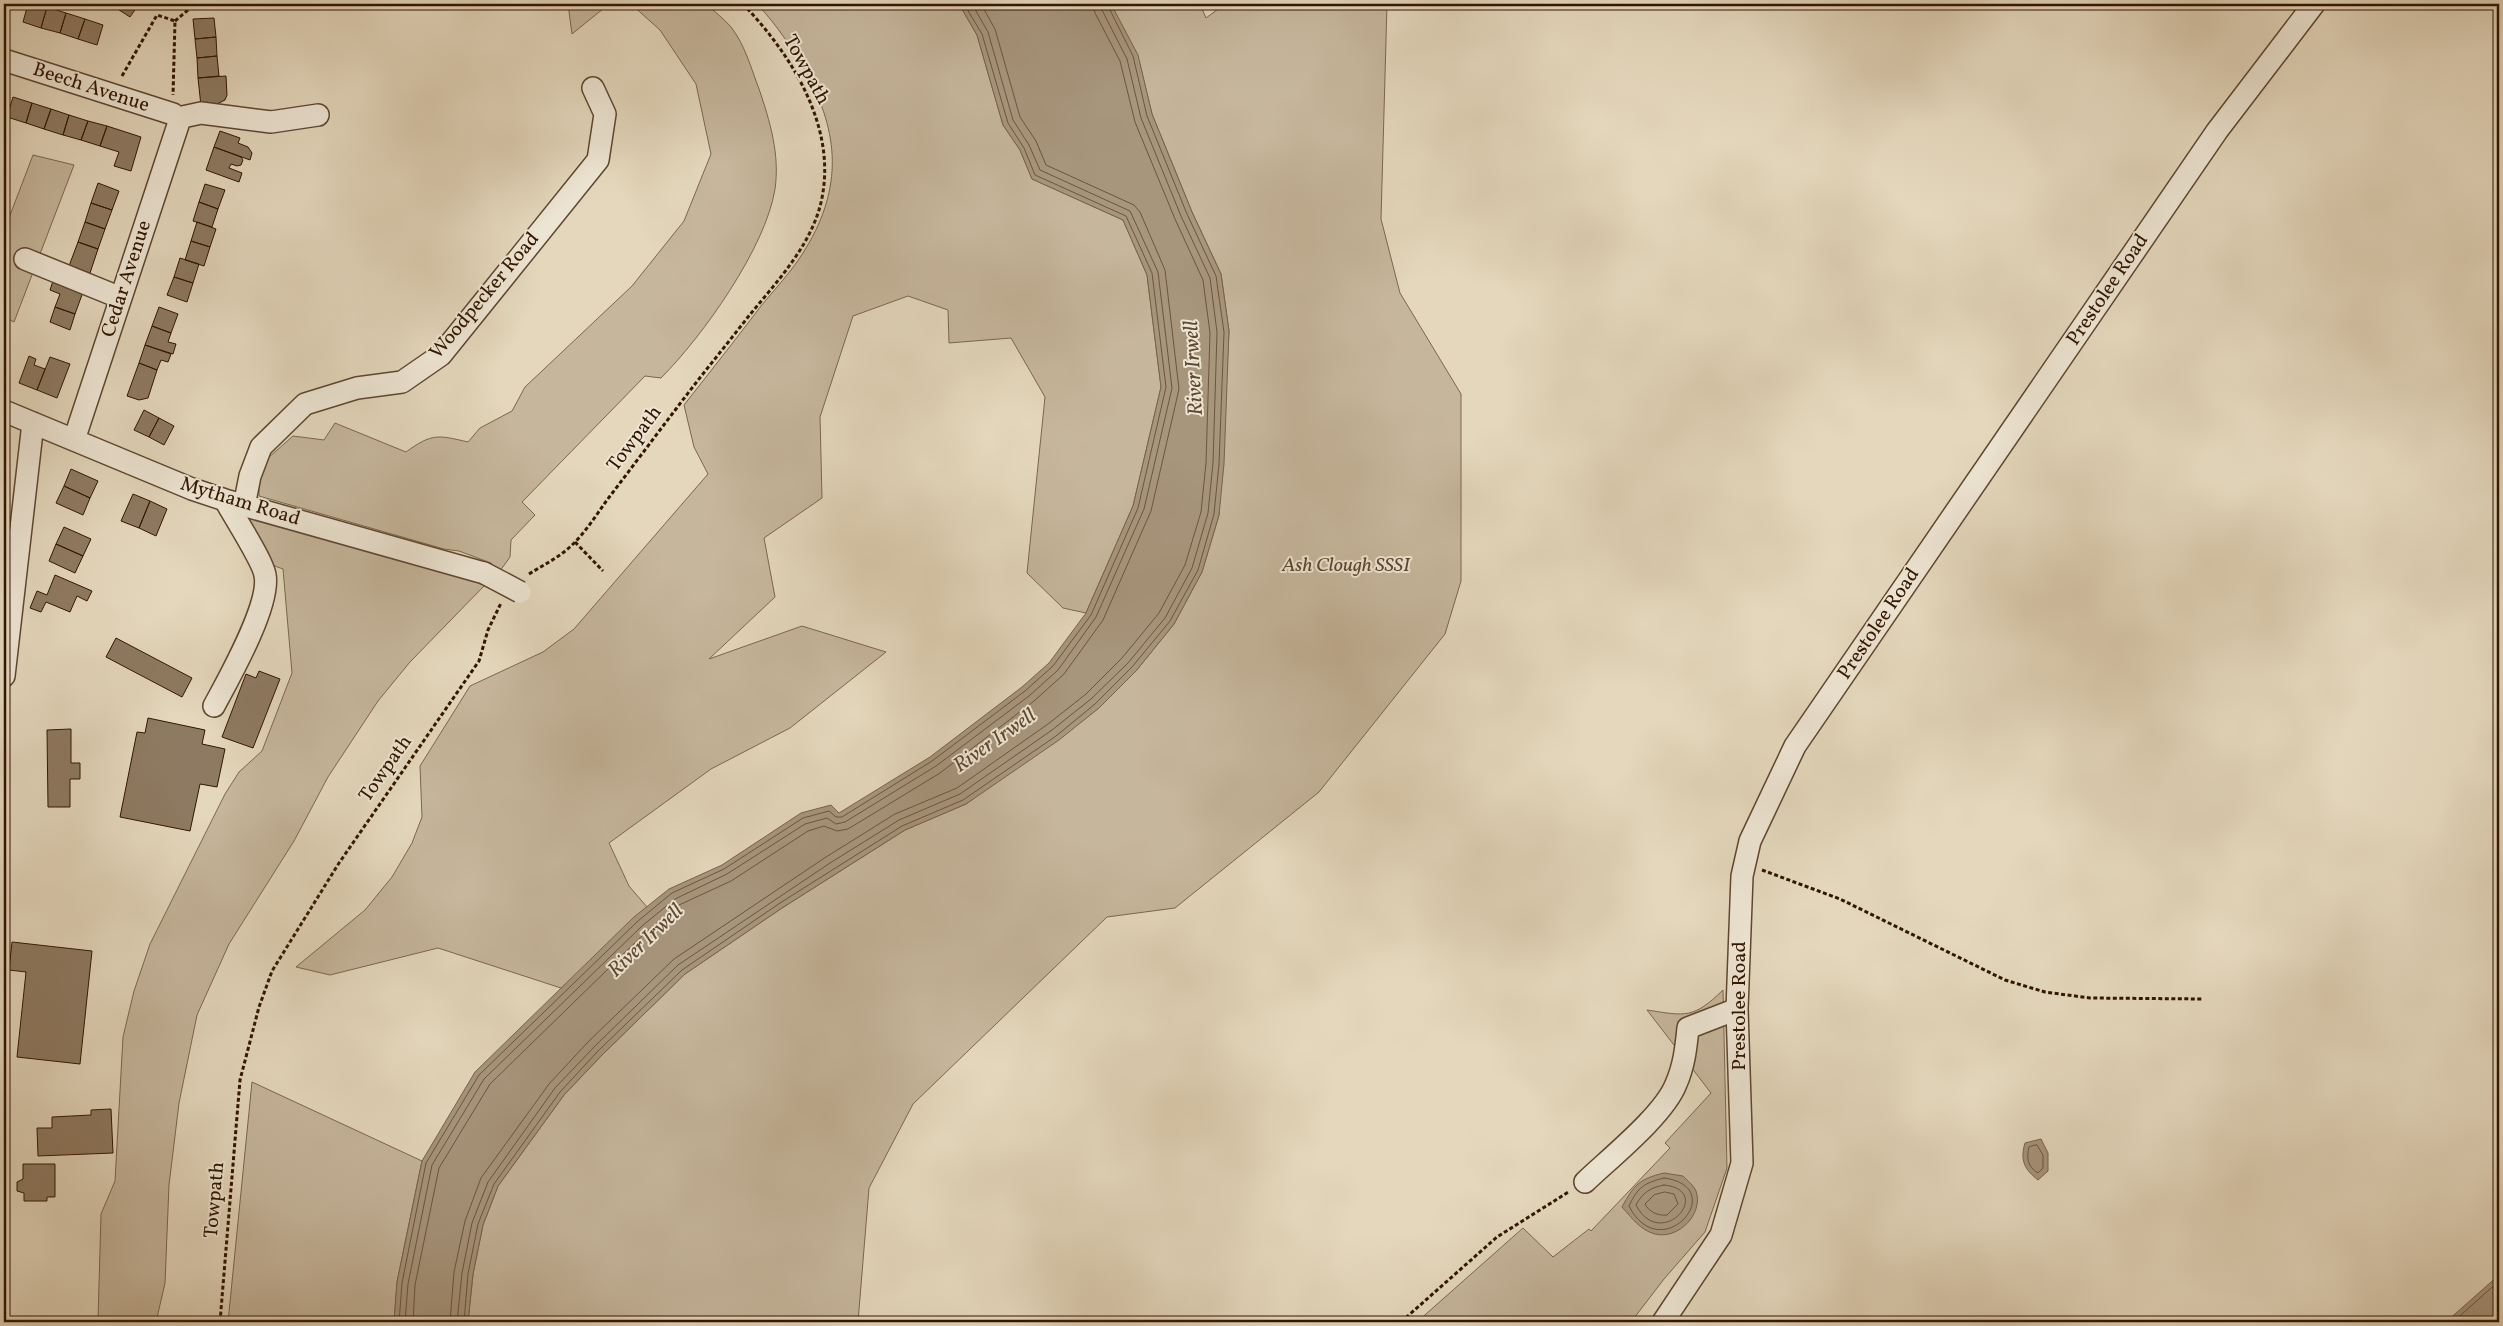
<svg xmlns="http://www.w3.org/2000/svg" width="2503" height="1326" font-family="Vollkorn,serif">
  <style>
    .green { fill: #c6b69c; stroke: #7c664e }
    .water { fill: #a7957c; stroke: #78624a }
    .lines { fill: none; stroke-linecap: round; stroke-linejoin: round }
    .shore { stroke: #6c553e; stroke-width: 1 }
    .building { fill: #8e7a62; stroke: #311500 }
    .minor-casing { stroke: #5e462f; stroke-width: 24 }
    .path { stroke: #311500; stroke-width: 3; stroke-dasharray: 4 2.5; stroke-linecap: butt }
    .minor { stroke: #ede5d3; stroke-width: 21 }
    .minor-bridge-casing { stroke: #5e462f; stroke-width: 24; stroke-linecap: butt }
    .minor-bridge { stroke: #ede5d3; stroke-width: 21 }
    .labels { text-anchor: middle; dominant-baseline: central; stroke-width: 4; stroke-linejoin: round; paint-order: stroke }
    .street-label { font-size: 20px; fill: #311500; stroke: #ede5d3 }
    .park-label { font-size: 20px; font-style: italic; fill: #5e452f; stroke: #ede5d3 }
    .water-label { font-size: 21px; font-style: italic; fill: #604832; stroke: #ede5d3 }
  </style>
  <rect width="100%" height="100%" fill="#e4d7bc"/>
  <filter id="stains"><feTurbulence type="fractalNoise" baseFrequency=".004" numOctaves="4"/><feColorMatrix values="0 0 0 0 .2 0 0 0 0 .09 0 0 0 0 .02 0 0 0 .5 -.17"/></filter>
  <radialGradient id="worn" r=".72"><stop offset=".6" stop-color="#630" stop-opacity="0"/><stop offset="1" stop-color="#630" stop-opacity=".3"/></radialGradient>
  <!-- green -->
  <path class="green" d="M568,4h41l-37,30z
    M631,4h75c8,7 18,15 25,23 14,18 20,41 28,62 11,32 21,66 16,100 -9,58 -72,147 -114,189l-16,-2 -123,126 13,13 -24,25 -1,17 -10,14 -6,-1 -3,-7 -32,-12 -15,-2 -185,-53v-30l34,-30 31,4 11,-17 71,29c26,-19 32,-17 62,-10l12,-14 32,-17 13,-24 107,-101 52,-65 27,-67 -15,-70 -36,-54z
    M757,4h202l18,31 26,90 17,25 12,29 91,41 24,55 14,112 -28,119 -47,107 -23,-5 -36,-35 18,-176 -34,-59 -62,5 -1,-33 -40,-14 -55,20 -33,101 2,81 -58,40 11,59 -66,62 93,-33 84,26 -96,76 -79,41 -102,74 20,43 18,21 -70,68 -16,13 -123,-40 -108,27 -34,-8 69,-57 27,-33 20,-34 10,-26 -2,-51 50,-80 73,-34 31,-23 134,-155 -14,-27 -10,-42c26,-33 52,-66 77,-99 14,-17 30,-34 42,-53 38,-60 38,-114 6,-175 -14,-26 -32,-53 -52,-74z
    M1111,4h89l6,14 19,-14h162l-6,215 19,74 61,101v187l-16,53 -126,158 -144,116 -68,9 -194,187 -44,84 -11,134h-390l5,-48 10,-49 15,-39 66,-91 38,-40 83,-81 97,-66 123,-78 61,-26 133,-96 37,-37 38,-47 28,-52 17,-57 10,-184 -8,-57 -29,-62 -40,-98 -13,-53z
    M33,155l41,10 -60,157 -10,-5 3,-15 -3,-2v-69z
    M241,514l214,58 30,13 -75,77 -32,39 -50,76 -34,64 -65,103 -32,71 -18,88 -10,82 -4,98 -9,39h-142l84,-2 3,-106 14,-33 8,-144 11,-46 16,-47 75,-150 14,-22 23,-21 30,-78 -9,-104 -22,-8z
    M1723,990l4,178 -22,64 -41,47 -33,43h-214l106,-94 30,29 36,-28 2,2 79,-83 -5,-5 46,-50 -64,-83c39,6 46,9 76,-20z
    M252,1082l170,79 -25,121 -3,40h-166z"/>
  <!-- water -->
  <path class="water" d="M959,4h152l27,51 14,59 40,98 29,62 8,57 -5,133 -5,51 -17,57 -28,52 -38,47 -37,37 -40,32 -93,64 -61,26 -123,78 -97,66 -83,81 -38,40 -66,91 -15,39 -10,49 -5,48h-74l3,-40 25,-121 53,-89 159,-155 35,-28 53,-24 79,-52 30,-8 8,8 91,-56 92,-70 27,-24 37,-50 47,-107 28,-119 -14,-112 -24,-55 -91,-41 -12,-29 -17,-25 -26,-90z
    M2041,1139l7,14v18l-10,9c-14,-11 -18,-20 -13,-37z
    M1664,1173l19,3c4,4 11,10 13,15 8,23 -18,49 -41,43 -15,-4 -23,-16 -33,-27 12,-22 17,-28 42,-34z
    M2499,1275v47h-53z"/>
  <g class="lines">
    <!-- shore -->
    <path class="shore" d="M2037,1145l6,10v13l-5,5c-10,-6 -12,-15 -9,-26z
      M1664,1178c68,9 -3,91 -35,28 9,-19 15,-23 35,-28z
      M1664,1185c52,5 -3,68 -28,20 7,-13 14,-17 28,-20z
      M1665,1192l9,2 4,10 -11,11c-9,1 -18,-3 -22,-11l9,-9z
      M399,1322l3,-39 24,-120 53,-88 159,-154 34,-28 52,-24 79,-51 26,-7 7,6h6l90,-56 93,-70 28,-25 38,-51 47,-107 28,-121 -14,-114 -26,-57 -91,-41 -11,-27 -16,-25 -26,-89 -18,-30
      M405,1322l3,-38 24,-119 52,-86 158,-153 33,-27 52,-25 78,-50 22,-6 9,6 9,-2 91,-56 93,-70 29,-26 38,-53 48,-108 28,-121 -14,-116 -28,-61 -90,-41 -11,-25 -16,-25 -25,-88 -16,-28
      M413,1322l2,-37 24,-117 51,-84 157,-153 32,-26 52,-24 77,-50 16,-5 13,5 11,-2 92,-56 94,-72 30,-27 39,-54 48,-109 28,-122 -14,-119 -25,-58 -6,-7 -88,-40 -10,-24 -16,-24 -25,-88 -14,-25
      M450,1322l4,-50 11,-51 16,-43 68,-94 39,-42 86,-83 152,-102 69,-43 62,-26 91,-64 38,-30 36,-36 37,-45 26,-48 16,-53 5,-49 4,-130 -7,-53 -28,-61 -40,-97 -15,-61 -25,-48 -2,-9
      M457,1322l5,-49 10,-50 16,-41 67,-94 39,-41 84,-82 152,-102 69,-43 61,-26 92,-64 39,-31 37,-36 37,-45 27,-50 16,-55 5,-50 4,-131 -7,-54 -29,-62 -40,-98 -14,-59 -25,-49 -1,-6
      M464,1322l4,-48 10,-50 16,-40 66,-92 38,-41 84,-81 98,-67 122,-77 61,-26 93,-64 39,-32 37,-37 38,-46 28,-51 16,-56 5,-50 5,-132 -8,-56 -29,-62 -40,-98 -14,-60 -26,-52
      M2453,1322l46,-41"/>
  </g>
  <!-- building -->
  <path class="building" d="M28,4l19,3 -6,21 -18,-6z
    M114,4h25l-9,13 -17,-11z
    M47,7l19,6 -6,20 -19,-5z
    M66,13l19,6 -7,20 -18,-6z
    M214,18l2,19 -21,2 -2,-20z
    M85,19l18,6 -6,20 -19,-6z
    M216,37l1,19 -20,2 -2,-19z
    M217,56l2,20 -21,2 -1,-20z
    M226,76l1,19 -2,5 -10,5 -14,1 -3,-28z
    M13,97l19,6 -6,20 -19,-6z
    M32,103l19,6 -7,20 -18,-6z
    M51,109l18,6 -6,20 -19,-6z
    M69,115l19,6 -7,19 -18,-5z
    M88,121l19,5 -7,20 -19,-6z
    M107,126l34,11 -10,34 -17,-5 5,-14 -19,-6z
    M220,131l20,7 -2,5 10,4 4,6 -2,7 -36,-13z
    M214,147l27,10 2,3 -2,5 -4,1 -6,-2 -2,4 13,5 -3,9 -33,-12z
    M98,183l21,8 -7,19 -21,-7z
    M205,184l20,6 -7,19 -19,-7z
    M199,202l19,7 -6,18 -19,-6z
    M91,203l21,7 -7,19 -20,-7z
    M85,222l20,7 -7,20 -20,-7z
    M197,222l19,7 -6,18 -19,-6z
    M191,241l19,6 -6,19 -19,-6z
    M78,242l20,7 -8,24 -21,-7z
    M180,258l19,6 -6,19 -19,-6z
    M174,277l19,6 -6,19 -20,-7z
    M53,281l30,11 -8,22 -20,-7 5,-13 -10,-4z
    M55,307l20,7 -5,16 -20,-8z
    M159,307l19,7 -7,19 -19,-7z
    M152,326l19,7 -3,9 8,2 -3,10 -28,-9z
    M145,345l26,9 -3,8 -7,-2 -4,10 -18,-7z
    M4,350l4,2 -4,12z
    M29,356l7,3 -2,6 11,4 -8,21 -18,-7z
    M50,357l20,7 -13,34 -20,-8z
    M139,363l18,7 -9,28 -9,2 -12,-4z
    M144,410l15,8 -10,19 -15,-7z
    M159,418l15,8 -10,19 -15,-8z
    M71,469l27,12 -8,17 -26,-12z
    M64,486l26,12 -7,17 -27,-12z
    M133,494l17,7 -11,27 -18,-7z
    M150,501l17,8 -11,27 -17,-8z
    M64,527l27,12 -8,17 -27,-12z
    M56,544l27,12 -8,17 -26,-12z
    M55,575l37,16 -5,10 -10,-5 -7,16 -24,-10 -5,10 -11,-4 7,-17 10,4z
    M116,638l76,40 -10,19 -76,-40z
    M259,671l21,8 -27,69 -31,-11 24,-63 10,4z
    M148,718l57,12 -3,14 23,5 -8,38 -17,-3 -10,47 -70,-14 17,-85 8,1z
    M71,729v34h9v16h-10v28h-22l-1,-77z
    M12,942l80,9 -12,113 -63,-7 9,-85 -17,-2z
    M111,1109l2,44 -75,3 -1,-28h15v-11l39,-2v-5z
    M23,1164h32v33h-8v4h-23v-8l-7,-2v-9l6,-3z"/>
  <g class="lines">
    <!-- minor casing -->
    <g class="minor-casing">
      <path id="minor" d="M4,60l169,54 5,4
        M178,118l23,-5 70,9 47,-7
        M25,259l96,39
        M4,411l188,78 33,11 259,73
        M74,440l104,-315v-7
        M244,506l6,-30 11,-29 44,-43 52,-16 45,-6 39,-27 157,-195 7,-46 -12,-26
        M4,676l29,-253
        M214,706c15,-28 57,-102 51,-131 -2,-14 -32,-60 -40,-75
        M1585,1182c25,-24 79,-67 91,-98 8,-18 10,-36 12,-56l49,-19
        M1663,1322l58,-87 21,-72 -5,-154 5,-133 8,-35 45,-95 422,-615 97,-127"/>
    </g>
    <!-- path -->
    <path class="path" d="M175,21l20,-17
      M122,76l35,-61 18,6 -2,74
      M575,542l28,29
      M529,574c16,-10 33,-18 46,-32 12,-12 22,-28 32,-42 23,-30 46,-61 69,-91 23,-31 48,-61 72,-92 30,-37 68,-76 75,-125 11,-70 -33,-139 -80,-188
      M1762,870l78,29 165,81 40,12 45,6 113,1
      M220,1322l20,-242 19,-73 13,-36 67,-108 140,-202 9,-31 13,-27
      M1401,1322l96,-85 73,-46"/>
    <!-- minor -->
    <use href="#minor" class="minor"/>
    <!-- minor-bridge casing -->
    <g class="minor-bridge-casing">
      <path id="minor-bridge" d="M484,573l36,19"/>
    </g>
    <!-- minor-bridge -->
    <use href="#minor-bridge" class="minor-bridge"/>
  </g>
  <g class="labels">
    <!-- street labels -->
    <g class="street-label">
      <text transform="translate(806 70) rotate(61)">Towpath</text>
      <text transform="translate(91 88) rotate(18)">Beech Avenue</text>
      <text transform="translate(127 279) rotate(-72)">Cedar Avenue</text>
      <text transform="translate(2108 290) rotate(-56)">Prestolee Road</text>
      <text transform="translate(485 296) rotate(-50)">Woodpecker Road</text>
      <text transform="translate(635 439) rotate(-53)">Towpath</text>
      <text transform="translate(240 502) rotate(17)">Mytham Road</text>
      <text transform="translate(1879 624) rotate(-56)">Prestolee Road</text>
      <text transform="translate(386 769) rotate(-55)">Towpath</text>
      <text transform="translate(1740 1006) rotate(-90)">Prestolee Road</text>
      <text transform="translate(215 1200) rotate(-85)">Towpath</text>
    </g>
    <!-- park labels -->
    <g class="park-label">
      <text x="1346" y="566">Ash Clough SSSI</text>
    </g>
    <!-- water labels -->
    <g class="water-label">
      <text transform="translate(1194 368) rotate(-93)">River Irwell</text>
      <text transform="translate(995 741) rotate(-35)">River Irwell</text>
      <text transform="translate(646 941) rotate(-44)">River Irwell</text>
    </g>
  </g>
  <!-- margin -->
  <rect width="2503" height="1326" fill="none" stroke="#e4d7bc" stroke-width="20"/>
  <rect x="5" y="5" width="2493" height="1316" fill="none" stroke="#311500" stroke-width="2.5"/>
  <rect x="10" y="10" width="2483" height="1306" fill="none" stroke="#311500"/>
  <rect width="100%" height="100%" filter="url(#stains)"/>
  <rect width="100%" height="100%" fill="url(#worn)"/>
</svg>
